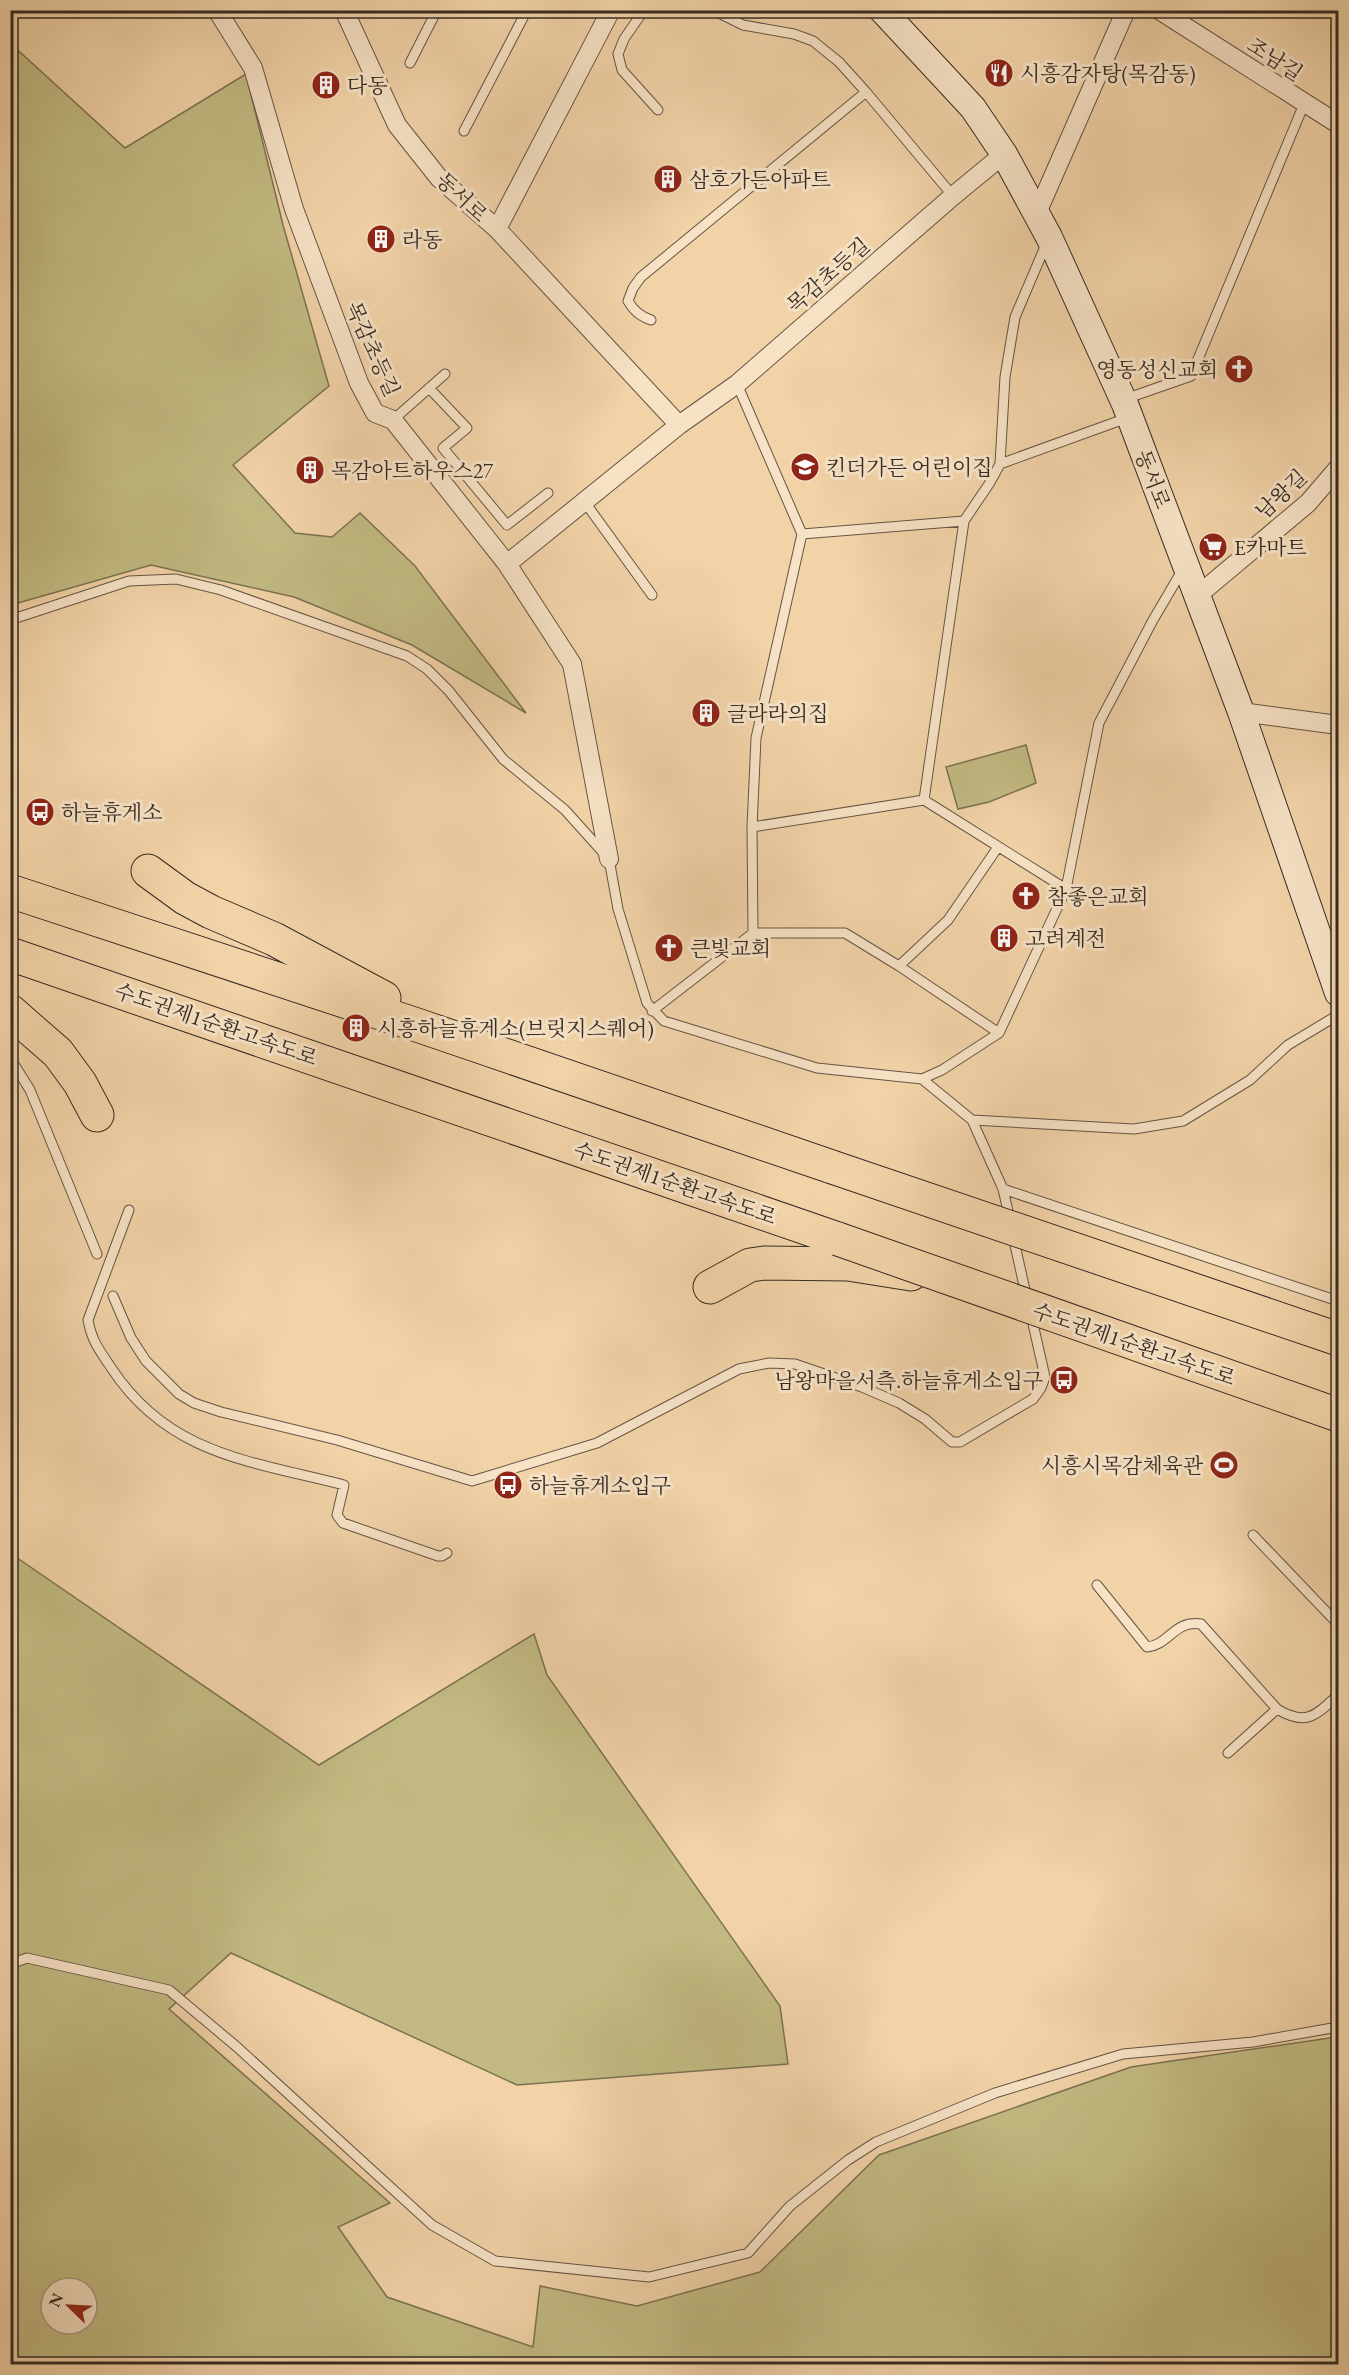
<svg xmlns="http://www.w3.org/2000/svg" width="1349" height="2375" font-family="'EB Garamond','Noto Serif KR',serif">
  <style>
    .green { fill: #c2ba82; stroke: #7c7252; stroke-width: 1.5; fill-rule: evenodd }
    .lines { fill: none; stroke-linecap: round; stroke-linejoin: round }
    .lane-casing { stroke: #645544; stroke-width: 11 }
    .street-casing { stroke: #645544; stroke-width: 20 }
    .secondary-casing { stroke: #352b23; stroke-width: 28 }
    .highway-casing { stroke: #352b23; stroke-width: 35 }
    .lane { stroke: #f7e2c6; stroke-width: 9 }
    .street { stroke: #f7e2c6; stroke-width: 18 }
    .secondary { stroke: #f7e2c6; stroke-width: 26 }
    .highway { stroke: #f2d3a8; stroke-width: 33 }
    .highway-bridge-casing { stroke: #352b23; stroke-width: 35; stroke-linecap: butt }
    .highway-bridge { stroke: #f2d3a8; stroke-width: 33 }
    .labels { text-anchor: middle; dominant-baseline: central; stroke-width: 6; stroke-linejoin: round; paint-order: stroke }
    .street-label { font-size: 21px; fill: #352b23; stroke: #f7e2c6 }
    .poi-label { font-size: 21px; fill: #352b23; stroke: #f7e2c6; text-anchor: start }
  </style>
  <rect width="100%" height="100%" fill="#f2d3a8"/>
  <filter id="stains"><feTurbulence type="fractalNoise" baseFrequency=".00333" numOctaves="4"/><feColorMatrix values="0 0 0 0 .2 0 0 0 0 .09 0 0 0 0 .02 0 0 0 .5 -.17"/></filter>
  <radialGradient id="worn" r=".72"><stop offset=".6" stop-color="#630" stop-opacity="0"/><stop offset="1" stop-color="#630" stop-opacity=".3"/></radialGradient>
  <!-- green -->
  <path class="green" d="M10,43l115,105 121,-74 37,151 46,161 -96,79 62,68 37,4 28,-24 55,53 111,147 -114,-68 -118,-48 -143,-32 -140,40z
    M1026,745l10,38 -47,19 -31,7 -12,-42z
    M10,1553l309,212 215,-131 13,41 233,331 8,58 -271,21 -286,-132 -62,56 221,194 -52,24 49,70 146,50 7,-61 97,20 123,-34 119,-117 252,-88 205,-30 2,3v324h-1327zM51,2288h36v36h-36z"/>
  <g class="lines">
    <!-- lane casing -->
    <g class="lane-casing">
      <path id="lane" d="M644,10l-20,29 -6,15 4,16 36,40
        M713,10l30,15 51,9 19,7 26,21 27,30 87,104
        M410,63l27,-53
        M464,131l63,-121
        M651,320c-11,-4 -17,-9 -23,-19l5,-13 8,-11 225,-185
        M737,384l65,150
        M429,388l38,40 -24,20 64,77 41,-32
        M1125,399l66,-23 113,-272
        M393,420l52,-46
        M1000,464l127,-46
        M584,501l68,94
        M10,620l119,-39 47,-2 45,11 186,66 20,13 22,22 54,68 62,51 44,49 9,50 29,94 17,18 153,47 105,11 50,41 162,9 49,-8 67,-41 38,-35 50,-30
        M924,800l40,-279
        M752,827l172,-27 142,89
        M753,933h92l54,33 100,67
        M899,966l49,-46 50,-73
        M652,1011l101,-78 -1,-106 4,-89 46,-204 162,-13 25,-37 11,-20 5,-87 10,-60 32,-75
        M10,1058l20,32 67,164
        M922,1079l20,-9 57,-37 67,-144 33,-166 54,-103 30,-51
        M972,1120l31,69
        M129,1210l-41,110c4,22 12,31 24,49 57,86 139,92 232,116l-7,30 6,8 95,33h4l5,-3
        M1010,1220l-7,-31 335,112
        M1013,1236l14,63
        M113,1296l18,42 15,23 33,33 15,9 27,9 116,28 135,41 125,-38 142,-74 30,-6 26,1 67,23 37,16 26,16 27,23h8l73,-43 8,-11 4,-11 -14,-62
        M1253,1535l85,89
        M1097,1585l50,62c22,-2 27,-27 54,-23l76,85c30,18 39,6 61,-14
        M1228,1753l49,-44
        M10,1964l17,-6 142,32 68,57 195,178 63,36 154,16 99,-24 42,-47 58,-46 28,-18 119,-49 128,-39 130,-12 85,-15"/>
    </g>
    <!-- street casing -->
    <g class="street-casing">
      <path id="street" d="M217,10l36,58 41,141 65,174 16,30 18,7 114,144 172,-139 58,-41 216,-188 51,-42
        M344,10l53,115 42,53 58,51 182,196
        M1159,10l179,114
        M1037,213l89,-203
        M497,229l114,-219
        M507,564l65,100 37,195
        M1197,596l111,-93 30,-35
        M1241,712l97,13"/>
    </g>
    <!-- secondary casing -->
    <g class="secondary-casing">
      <path id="secondary" d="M882,10l91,98 31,46 45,83 76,167 116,308 97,281"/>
    </g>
    <!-- highway casing -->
    <g class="highway-casing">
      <path id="highway" d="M148,871l37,27 26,14 63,27 110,59
        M10,891l404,133 418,143
        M10,954l828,285
        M10,1011l48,42 22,30 17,32
        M710,1287l40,-22 14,-2 84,1 63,10"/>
    </g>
    <!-- lane -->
    <use href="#lane" class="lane"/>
    <!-- street -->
    <use href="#street" class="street"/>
    <!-- secondary -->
    <use href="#secondary" class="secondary"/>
    <!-- highway -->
    <use href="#highway" class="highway"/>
    <!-- highway-bridge casing -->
    <g class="highway-bridge-casing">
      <path id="highway-bridge" d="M832,1167l506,172
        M838,1239l500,176"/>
    </g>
    <!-- highway-bridge -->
    <use href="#highway-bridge" class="highway-bridge"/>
  </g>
  <!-- icons -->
  <defs>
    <g id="restaurant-disc" transform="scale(1.5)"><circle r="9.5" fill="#8f2418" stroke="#f7e2c6"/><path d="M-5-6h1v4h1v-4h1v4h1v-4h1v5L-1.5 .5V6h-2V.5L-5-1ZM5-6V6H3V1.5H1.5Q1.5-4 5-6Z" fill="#fff"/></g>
    <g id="building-disc" transform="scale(1.5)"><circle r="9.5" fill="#8f2418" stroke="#f7e2c6"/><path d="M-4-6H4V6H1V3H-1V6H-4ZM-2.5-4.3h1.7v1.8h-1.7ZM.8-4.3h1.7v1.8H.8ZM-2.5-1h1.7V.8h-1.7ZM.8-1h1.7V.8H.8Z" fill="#fff"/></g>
    <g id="church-disc" transform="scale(1.5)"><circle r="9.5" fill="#8f2418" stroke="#f7e2c6"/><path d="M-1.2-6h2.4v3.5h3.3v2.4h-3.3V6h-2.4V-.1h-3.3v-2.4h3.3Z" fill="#fff"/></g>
    <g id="school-disc" transform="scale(1.5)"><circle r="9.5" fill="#8f2418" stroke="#f7e2c6"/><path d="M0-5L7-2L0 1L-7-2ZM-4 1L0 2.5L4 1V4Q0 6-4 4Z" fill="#fff"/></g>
    <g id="supermarket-disc" transform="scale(1.5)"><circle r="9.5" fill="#8f2418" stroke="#f7e2c6"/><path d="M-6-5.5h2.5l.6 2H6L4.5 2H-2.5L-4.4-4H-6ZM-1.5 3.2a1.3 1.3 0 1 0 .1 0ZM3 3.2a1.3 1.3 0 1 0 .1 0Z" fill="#fff"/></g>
    <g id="bus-disc" transform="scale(1.5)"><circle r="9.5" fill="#8f2418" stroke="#f7e2c6"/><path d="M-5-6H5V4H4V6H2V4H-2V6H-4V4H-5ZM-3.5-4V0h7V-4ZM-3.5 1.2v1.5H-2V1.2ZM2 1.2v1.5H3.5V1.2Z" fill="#fff"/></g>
    <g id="stadium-disc" transform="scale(1.5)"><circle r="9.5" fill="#8f2418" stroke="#f7e2c6"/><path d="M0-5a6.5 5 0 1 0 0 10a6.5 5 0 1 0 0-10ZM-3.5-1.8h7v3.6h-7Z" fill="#fff"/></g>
  </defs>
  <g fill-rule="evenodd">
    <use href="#restaurant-disc" x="999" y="73"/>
    <use href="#building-disc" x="326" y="85"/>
    <use href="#building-disc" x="668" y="179"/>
    <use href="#building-disc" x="381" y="239"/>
    <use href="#church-disc" x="1239" y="369"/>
    <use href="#school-disc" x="805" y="467"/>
    <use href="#building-disc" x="310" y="470"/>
    <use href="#supermarket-disc" x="1213" y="547"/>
    <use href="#building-disc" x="706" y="713"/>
    <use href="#bus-disc" x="40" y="812"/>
    <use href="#church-disc" x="1026" y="896"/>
    <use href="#building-disc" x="1004" y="938"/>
    <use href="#church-disc" x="669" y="948"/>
    <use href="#building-disc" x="356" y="1028"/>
    <use href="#bus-disc" x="1064" y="1380"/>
    <use href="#stadium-disc" x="1224" y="1465"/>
    <use href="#bus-disc" x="508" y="1485"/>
  </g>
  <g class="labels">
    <!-- street labels -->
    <g class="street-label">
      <text transform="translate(1275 59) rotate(33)">조남길</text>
      <text transform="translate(462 197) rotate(43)">동서로</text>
      <text transform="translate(828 275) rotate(-41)">목감초등길</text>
      <text transform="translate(373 349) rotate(66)">목감초등길</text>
      <text transform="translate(1153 479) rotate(69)">동서로</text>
      <text transform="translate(1281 494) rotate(-43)">남왕길</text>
      <text transform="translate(216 1024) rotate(19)">수도권제1순환고속도로</text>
      <text transform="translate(675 1183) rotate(19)">수도권제1순환고속도로</text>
      <text transform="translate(1134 1344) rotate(19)">수도권제1순환고속도로</text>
    </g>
    <!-- poi labels -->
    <g class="poi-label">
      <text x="1020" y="73">시흥감자탕(목감동)</text>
      <text x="347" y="85">다동</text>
      <text x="689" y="179">삼호가든아파트</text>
      <text x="402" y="239">라동</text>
      <text x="1218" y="369" text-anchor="end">영동성신교회</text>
      <text x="826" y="467">킨더가든 어린이집</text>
      <text x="331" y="470">목감아트하우스27</text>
      <text x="1234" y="547">E카마트</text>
      <text x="727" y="713">글라라의집</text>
      <text x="61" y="812">하늘휴게소</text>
      <text x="1047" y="896">참좋은교회</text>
      <text x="1025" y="938">고려계전</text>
      <text x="690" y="948">큰빛교회</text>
      <text x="377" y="1028">시흥하늘휴게소(브릿지스퀘어)</text>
      <text x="1043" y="1380" text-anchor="end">남왕마을서측.하늘휴게소입구</text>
      <text x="1203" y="1465" text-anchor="end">시흥시목감체육관</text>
      <text x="529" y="1485">하늘휴게소입구</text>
    </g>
  </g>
  <!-- margin -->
  <rect width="1349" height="2375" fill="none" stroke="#f2d3a8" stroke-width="36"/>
  <rect x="12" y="12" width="1325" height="2351" fill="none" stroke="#352b23" stroke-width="3"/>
  <rect x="18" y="18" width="1313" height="2339" fill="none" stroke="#352b23" stroke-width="1.5"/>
  <!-- north arrow -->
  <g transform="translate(69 2306) rotate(294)"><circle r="28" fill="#f7e2c6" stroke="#a99985" stroke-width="1.5"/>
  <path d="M0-4.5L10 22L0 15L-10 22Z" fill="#8f2418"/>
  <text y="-9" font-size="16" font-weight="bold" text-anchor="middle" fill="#352b23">N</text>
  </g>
  <rect width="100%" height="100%" filter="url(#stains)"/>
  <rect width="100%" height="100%" fill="url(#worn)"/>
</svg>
